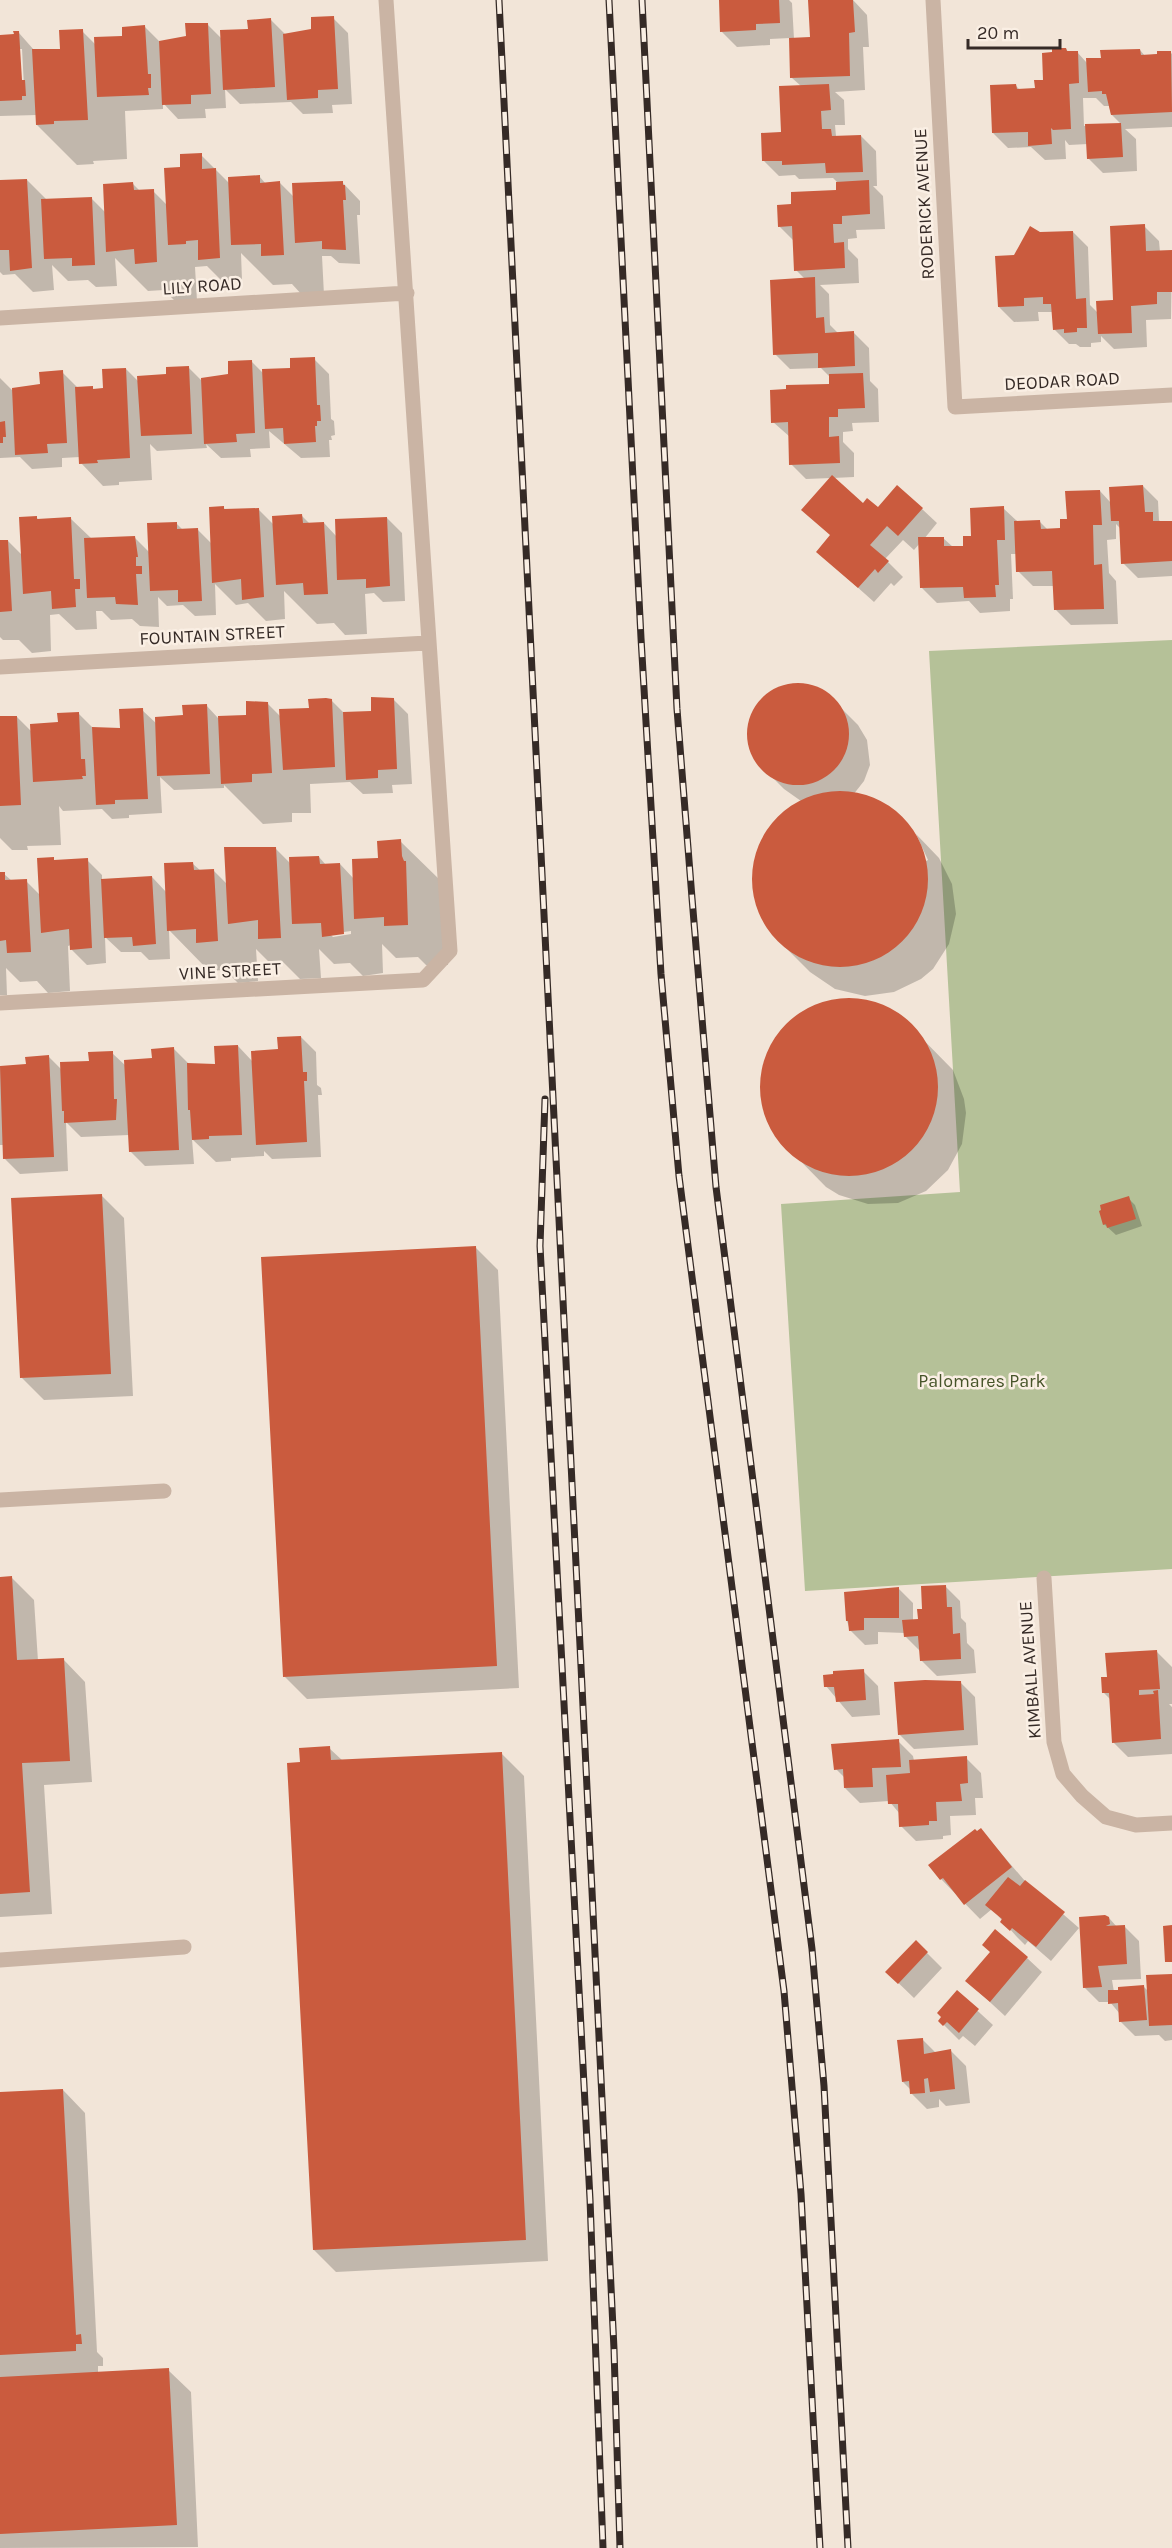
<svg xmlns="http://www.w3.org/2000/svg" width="1172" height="2548" font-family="Karla,sans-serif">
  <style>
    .green { fill: #b5c198 }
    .shadow { fill: #0003; fill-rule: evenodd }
    .building { fill: #ca5b3e }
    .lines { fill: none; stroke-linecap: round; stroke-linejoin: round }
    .minor { stroke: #cab4a4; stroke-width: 15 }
    .rail-casing { stroke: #352a26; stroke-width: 7 }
    .rail { stroke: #faefe4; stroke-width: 4.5; stroke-dasharray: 14; stroke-linecap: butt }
    .labels { text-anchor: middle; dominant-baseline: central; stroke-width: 5; stroke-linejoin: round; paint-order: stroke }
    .street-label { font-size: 18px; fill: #352a26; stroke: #faefe4 }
    .park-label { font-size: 18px; fill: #465429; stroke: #faefe4 }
  </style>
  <rect width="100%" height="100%" fill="#f2e5d8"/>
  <!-- green -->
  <path class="green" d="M1172,640v929l-367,22 -24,-387 179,-12 -31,-541z"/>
  <!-- shadow -->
  <path class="shadow" d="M720,0h69l3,3 2,36 18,-1 34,-38h7l14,15 2,32h-6l2,43 -30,2 9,8 1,25h-10l1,11h25l15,15 1,35h-4l10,10 2,33 -29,1 1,8 -9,1v10l10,10 1,24 -39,2 9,9 1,31 9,9 15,-1 15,15 1,33 8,8 1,33 -27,1 1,8 -10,1v10l11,11v24l-21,1 30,28 15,3h44l15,14 -13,16 19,-1 10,9h12l38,-39 15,14h22l8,8h14l6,-10 32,-29 11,12 32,-17 15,15 1,19 2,3 11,-1v54l-34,2 -15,-15 -2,-34 -5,-5v15l-9,1 2,33 7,8 2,43 -47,1 -15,-15 -2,-24h-21l-15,-15 -1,-17h-6l2,45h-3v12l-30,2 -11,-12 -32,2 -15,-15 -2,-45 -6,7 -11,-10 -18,19 18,18 -9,9 -3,-3 -17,19 -56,-50 13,-16v-58l-25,1 -15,-15 -1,-27 -17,-15 58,-37v-7l-10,-10 -31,1 -15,-15 30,-75 -9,-9 -2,-29 -15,-15 14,-21 45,-14 -1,-9 -4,-4 -34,1 -4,-4 -16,1 -15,-15 19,-28 18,-47 -9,-8 -2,-40 -20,1v6l-33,2 -15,-15z
    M333,18l15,15 4,71 -20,1 1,8 -30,1 -12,-12 -51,2 -15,-15 1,19 -21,1 1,9 -28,1 -15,-16v6l-38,2 2,48 -34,2 1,3 -17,1 -40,-40v-10l-37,1v-80l15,-1 4,-2 15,17 27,1 21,-20 13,13 28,-7 22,-10 15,15 27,-5 20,-13 15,15 49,-19 15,15 26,-5zM19,49h3l2,38h-3z
    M1066,49l3,4 8,-1 10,11 53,-13 5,6 25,-4 2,2v73l-47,2 11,10 1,32 -34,2 -15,-15v-14l-19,1 -4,-5 1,19 -21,1 -14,-13 -23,1 -15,-15 23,-47 4,4 16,-1zM1083,98h13l8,8h5l2,8 10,10 -37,2z
    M201,155l29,29 29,-8 7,8 14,-1 14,14 48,-15 18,19v14h-3l3,49 -21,-1 -8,-7h-9l2,39 -21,1 -11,-12 -19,1 -32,-32 1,27 -20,1 -15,-15 -12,1 2,34 -20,2 -13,-13 -16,1 -33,-33 2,28 -21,1 -8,-7 -20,1 -16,-16 2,25 -21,2 -18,-18 -12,1 -3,-3v-92h27l20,20 44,-2 15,15 27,-29 8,8 12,-1 15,15 14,-37z
    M1144,226l15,15 1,11 12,-1 -1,68 -25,1 1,27 -33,2 -13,-13v6l-10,1v4h-11l-4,-3h-7l-15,-15 -2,-17h-14l1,9 -25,1 -15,-15 15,-51 26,-23 33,-1 15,15 2,58 8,8 17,-12z
    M314,359l15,15 2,45 3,2 1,14 -4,1 1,4h-3l1,17 -29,1 -32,-27 1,17 -20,1 1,8 -30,1 -15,-14 1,4 -50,3 -7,-7 2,36 -33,2v3l-16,1 -22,-23 -1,-6 -18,1v9l-30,2 -12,-12 -20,1v-80l12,12 29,-4 21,-14 15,15 27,3 22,-21 13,13 29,-6 20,-9 13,13 29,-5 22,-13 12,12 28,-5z
    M224,508l2,3 32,-2 16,16 28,-9 8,8 14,-1 13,14 50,-19 15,15 3,68 -22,1 -9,-9 -9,1 2,40 -22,1 -11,-12 -17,1 -33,-33 1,28 -19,2 -18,-18 -12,2 -21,-21 1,31 -21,1 -12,-11 -16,1 -9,-9 1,30 -19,-1 -8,-7 -21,1 -9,-9h-6l1,18 -21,1 -17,-16 -9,1 1,36 -19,2 -13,-13h-16l-3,-3v-95l8,-1 15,15 13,-39 3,3 32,-1 21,20 42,-2 16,16 26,-30 7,7h15l14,14z
    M806,685l16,6 13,11 23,23 9,15 3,25 -6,16 -11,14h7l27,12 27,26h-3l15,28 2,-1 -12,-26 23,24 13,26 4,30 -7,30 -16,25 -12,10 -27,13 -29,4 -30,-7 -25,-17 -30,-30 -10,-11 -13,-27 -3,-14 1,-31 13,-27 8,-12 25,-19 -17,-12 -23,-23 -12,-23v-17l6,-16 11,-13 15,-9z
    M393,699l15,15 4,70 -20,1 1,8 -30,1 -13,-12 -40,2 1,29h-19v9l-29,2 -39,-39v3l-50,2 -14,-13 2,36 -33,2v3l-17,1 -10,-10 -39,2 -4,-5 2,39 -34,1 1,4h-16l-12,-12v-120l17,-1 15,15 27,-8 19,-11 15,15 29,1 20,-19 15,14 27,-7 22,-12 12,13 30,-2 19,-13 14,14 29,-8 21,-9 13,13 29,-1z
    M400,841l41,40 5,22 2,62h-22l-8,-8 -22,1 -14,-14 1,29 -20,3 -13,-13 -16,1 -15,-15 2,29 -21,1 -17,-17 -13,1 -14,-14 2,32 -20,2 -13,-13 -16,1 -40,-41 1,29 -21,1 -8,-8h-20l-16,-15 1,26 -19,2 -15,-15 -1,-5 -3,1 2,45 -22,2 -11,-12 -17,1 -14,-14 1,27h-7v-121h4l8,7h14l14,14 13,-36 3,3 31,-2 15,15v5l50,-3 15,16 26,-29 8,7h13l14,14 48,-36 15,15 28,-7 7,8 14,-1 14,15zM351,931v3l-18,3 -3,-3z
    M860,1001l15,3 27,14 51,52 11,29 2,14 -4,31 -14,26 -22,21 -28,12 -30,1 -29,-9 -13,-8 -51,-52 -11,-28 -2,-31 3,-14 15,-27 22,-21 28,-12z
    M301,1037l15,15 1,33 4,3 1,7h-4l3,62 -49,2 -8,-8v5l-33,2v3l-15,1 -24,-23 2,25 -49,2 -15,-15 -1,-16 -48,2 -15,-15 2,49 -48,3 -15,-15 -1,-14h-4v-78l27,-1 22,-9 13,13 28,-8 22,-9 14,13 27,-6 21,-11 15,15 27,2 22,-20 15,16 27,-11z
    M101,1195l23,23 9,178 -89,4 -22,-22z
    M1128,1198l7,7 7,21 -26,9 -12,-11z
    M475,1247l23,23 21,418 -212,11 -23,-23z
    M11,1577l23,23 4,61 25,-2 22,23 7,100 -48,3 8,129 -52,3v-339z
    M945,1586l15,15 1,17 5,5 1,20 7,7 2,23 -39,3 -15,-15 -2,-10 -15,-15v-3l-27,-1v12l-13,1 -15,-15 -3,-9 51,-33 15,15v18l7,-1 4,-10z
    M1157,1652l15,15v37h-3l3,3v47l-44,3 -15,-15 -2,-42 -7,-7 5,-15z
    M863,1671l15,15 2,29 -28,2 -26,-31 9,-10z
    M960,1682l15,15 3,48 -64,4 -15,-15z
    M898,1741l15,15 1,5 52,-3 15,15 2,25h-8l1,17 -26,1 1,19 -8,1v3l-27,2 -15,-15 -1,-12 -11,-13 -29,2 -15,-15v-10l-9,-9z
    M329,1748l14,13 158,-8 23,23 24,485 -212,11 -22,-22 -13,-486z
    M981,1830l44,51 54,47 -28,33 -23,-20 -3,4 -8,-8 -25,-28 -12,10 -39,-40z
    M1109,1918l8,9 7,-1 15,15 2,38 -29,1 2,12 30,-5 4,4 24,-16v65l-7,1 -6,-6 -24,1 -15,-15v-7l-10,-12h-11l-15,-15z
    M916,1942l26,26 -28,30 -27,-26z
    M1027,1958l15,14 -37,44 -38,-35z
    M957,1992l36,33 -18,21 -12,-10 -4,4 -19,-19z
    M922,2039l14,14 15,-2 15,15 4,37 -24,3 -7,-7v8l-12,2 -15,-15 -1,-4 -8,-8z
    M63,2090l22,23 12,239 6,6v8h-5v8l70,-4 23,22 7,155 -198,1v-455z"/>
  <!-- building -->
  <path class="building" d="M719,0h60l1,23 -24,1v6l-36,2z
    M808,0h45l2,32 -6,1 1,43 -60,2 -1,-40 21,-1z
    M334,16l4,73 -20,1v8l-31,2 -4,-66 28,-5v-12z
    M271,18l4,69 -52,3 -3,-60 28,-1 -1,-9z
    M185,23h23l3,71 -20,1v9l-29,1 -3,-64 27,-5z
    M145,25l3,49h3v14h-3l1,7 -52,2 -3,-60 28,-1v-9z
    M83,29l5,91 -34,1v3l-18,1 -4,-76h28l-1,-19z
    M13,31h6l3,49h3l1,16h-4v4l-22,1v-66l14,-1z
    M1052,48h14l1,3h11l1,32 -10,1 2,45 -18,1 -2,-2 1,16 -24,2v-14l-36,1 -2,-48 26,-1 1,5 18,-1 -1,-8h9l-1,-27 10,-1z
    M1140,49l1,6 16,-1v-3h14l1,61 -61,3 -5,-21h-4v-3l-14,1 -2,-34h15l-1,-8z
    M829,84l2,26 -10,1 1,18h9l1,7 29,-1 2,37 -37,1 -1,-10 -43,2v-4h-20l-1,-28 20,-1 -2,-46z
    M1121,123l2,34 -36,2 -2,-35z
    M202,153v16l14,-1 4,90 -22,2v-20l-12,1v3l-18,1 -4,-77 16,-1v-13z
    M260,175v8l20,-2 4,74 -23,1v-12l-30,1 -3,-68z
    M27,179l5,89 -22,3 -1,-21h-9v-70z
    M869,180l1,34 -28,2v8h-9l1,19 10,-1 1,26 -51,3 -2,-45 -14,1 -1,-22 14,-1v-12l45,-2v-8z
    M343,181v4h2l1,15h-3l3,50 -24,-1v-8l-27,2 -3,-60z
    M133,182l1,8 20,-1 3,73 -22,2 -1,-15 -28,3 -3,-68z
    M92,197l3,68 -23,1v-8l-28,1 -3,-60z
    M1145,224l1,27 26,-1v42h-15v12l-26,2 1,27 -34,1 -2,-33 17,-1 -3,-74z
    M1030,226l10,6 33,-1 3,68 10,-1 1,30h-10v4l-13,1v-4l-11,1 -2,-26h-8v-7l-19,1v8l-26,1 -3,-51 19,-1z
    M815,277l1,41 8,-1 1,16 29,-2 1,35 -37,2v-15l-45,2 -3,-75z
    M315,357l2,48h3l1,16h-4v5h-2l1,16 -32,2 -1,-16 -18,1 -3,-60 28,-1v-10z
    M252,360l3,73 -19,1 1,8 -33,2 -3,-66 27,-4v-13z
    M189,366l3,68 -51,2 -4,-60 29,-2v-7z
    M126,368l4,90 -33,2 1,3 -19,1 -4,-77 18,-1v3l10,-1 -1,-19z
    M63,370l4,73 -20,1 1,9 -33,2 -3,-67 28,-4 -1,-12z
    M863,373l2,35 -27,1v8h-9v20l10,-1 1,27 -51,2 -1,-43 -17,1 -1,-33 16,-1v-4l43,-1v-10z
    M5,421l1,16h-3v6h-3v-21z
    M832,475l31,28 4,-5 11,9 19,-22 26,23 -25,28 -11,-10 -17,19 19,16 -11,12 -3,-4 -17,19 -42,-36 14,-17 -29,-25z
    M1143,485l2,27h8v9h19v40l-51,3 -2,-43h-8l-2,-34z
    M1100,490l2,35h-9l1,40 8,-1 2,45 -50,1 -2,-39 -36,1 -2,-51 26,-1 1,9 19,-1v-9h7l-2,-28z
    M224,506v3l35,-1 5,89 -22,3 -1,-21 -29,4 -3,-76z
    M1004,506l1,34h-8l2,45h-4l1,12 -32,1 -1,-11 -43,1 -2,-51h26v9h19v-10h8l-1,-28z
    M302,514l1,9 21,-1 4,72 -24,1 -1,-12 -27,2 -4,-69z
    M37,516v3l34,-2 3,62h6v10h-5l1,18 -24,2 -1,-18 -28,3 -4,-77z
    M387,517l3,69 -24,2v-9l-29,1 -2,-61z
    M177,522v7l21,-1 4,73 -24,1v-12l-28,1 -3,-68z
    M135,536l3,21h-2v9h6v8h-6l2,31 -22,-1 -1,-7 -28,1 -3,-60z
    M0,540h8l4,71 -12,1z
    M747 734a51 51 0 1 1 102 0a51 51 0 1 1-102 0Z
    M371,697l23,1 3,71 -19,1v8l-32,2 -3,-68 28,-1z
    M326,698l6,1 3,68 -52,3 -4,-61 30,-1 -1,-9z
    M246,701l22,1 4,71 -20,1v8l-31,2 -3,-68 28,-1z
    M207,704l3,70 -53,2 -2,-59 28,-2 -1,-10z
    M143,708l5,91 -33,1v4l-19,1 -4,-78 28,1 -1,-19z
    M79,712l2,47h4l1,17h-4l1,3 -50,3 -3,-58 28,-2 -1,-9z
    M0,716h17l4,89 -21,1z
    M752 879a88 88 0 1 1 176 0a88 88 0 1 1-176 0Z
    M401,839l1,17 2,5h2l2,64 -24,1v-9l-30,2 -2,-60 26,-1 -1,-17z
    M224,847h52l5,91 -23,1v-19l-30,4z
    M319,856l1,8 20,-1 4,71 -22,3 -1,-14 -29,1 -3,-67z
    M54,857v3l34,-2 4,90 -22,2 -1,-21 -28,4 -4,-75z
    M193,862l1,8 20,-1 4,72 -22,2v-14l-29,2 -3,-68z
    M0,872h5v8l22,-1 4,73 -24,1 -1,-13 -6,1z
    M152,876l4,68 -23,2 -1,-9 -28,1 -3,-59z
    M760 1087a89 89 0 1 1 178 0a89 89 0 1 1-178 0Z
    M301,1036l2,36h4v9h-3l3,61 -51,3 -5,-94 27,-2 -1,-12z
    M238,1045l4,90 -33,1v3l-17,1 -2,-30h-2l-1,-47 28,1 -1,-18z
    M174,1047l5,103 -50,2 -5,-92 28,-2 -1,-9z
    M113,1051l1,48h3l-1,21 -52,3v-12h-2l-2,-49 29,-1 -1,-9z
    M49,1055l5,102 -51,2 -3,-93 26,-2 -1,-7z
    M102,1194l9,180 -91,4 -9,-180z
    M1129,1196l7,23 -29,9 -1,-4 -3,1 -4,-14 2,-1 -1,-5z
    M476,1246l21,420 -214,11 -22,-420z
    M12,1576l5,84 47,-2 6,103 -48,2 8,129 -30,2v-317z
    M946,1585l1,22h5l1,27 7,-1 1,26 -41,2 -2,-25 -14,1 -2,-17 16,-1 -1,-10h5l-1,-23z
    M899,1587v31h-35v12l-15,1 -1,-10h-2l-2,-29z
    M1157,1650l3,39 -21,1v5l15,-1 -1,-3 5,-1 3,49 -49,4 -3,-50h-7l-1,-16h6l-2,-24z
    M864,1669l2,31 -30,2 -2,-15h-10l-1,-12 10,-1v-3z
    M925,1680l36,1 3,49 -66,5 -4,-53z
    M899,1739l2,28 -29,1 1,19 -29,1 -1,-19 -9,1 -3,-26z
    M330,1746l1,14 171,-8 24,488 -213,10 -26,-487 13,-1 -1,-14z
    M967,1756l1,27 -8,1 2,17 -26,1 1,19h-8v4l-30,2 -1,-23h-10l-2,-29 24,-2 -1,-13z
    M981,1828l31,39 -48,38 -21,-27 -3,2 -12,-15 47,-36 2,2z
    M1008,1877l12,9 5,-6 40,32 -29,35 -24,-19 -2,3 -10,-9 2,-3 -17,-14z
    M1105,1915l4,2 1,7 -4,2 19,-1 2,39 -29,2 4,21 -19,1 -4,-71z
    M1172,1925v37h-7l-2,-36z
    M995,1929l33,28 -38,45 -25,-21 25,-29 -8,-7z
    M916,1940l12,12 -30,32 -13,-12z
    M1172,1974v51l-23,1 -3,-51z
    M1144,1985l3,35 -28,2 -1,-19 -10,1v-14h10v-3z
    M957,1990l22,19 -20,24 -12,-11 -4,4 -5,-5 3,-4 -4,-4z
    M923,2038l1,16 27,-5 4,40 -25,3 -2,-14 -4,1 1,14 -15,1 -1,-13 -7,1 -5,-42z
    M63,2089l13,246 5,-1 1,10h-6v7l-76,4v-263z
    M169,2368l8,157 -177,9v-157z"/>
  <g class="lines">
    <!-- minor -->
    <path class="minor" d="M933,0l22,407 217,-12
      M0,318l407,-25
      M0,667l427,-24
      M0,1003l423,-23 27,-29c-24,-317 -41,-634 -64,-951
      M0,1500l164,-9
      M1044,1578l10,164 9,32 19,22 24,21 30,8 36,-2
      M0,1960l184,-13"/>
    <!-- rail casing -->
    <g class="rail-casing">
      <path id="rail" d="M499,0l91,1849 24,500 6,199
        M609,0l32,638 20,336 18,202 105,815 17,203 19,354
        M642,0l35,709 15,189 24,289 96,762 12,137 24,462
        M545,1099l-5,147 50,953 13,349"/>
    </g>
    <!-- rail -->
    <use href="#rail" class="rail"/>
  </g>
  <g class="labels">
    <!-- street labels -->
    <g class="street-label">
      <text transform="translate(924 204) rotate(-93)">RODERICK AVENUE</text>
      <text transform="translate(202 286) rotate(-4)">LILY ROAD</text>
      <text transform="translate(1062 381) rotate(-3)">DEODAR ROAD</text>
      <text transform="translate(212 635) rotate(-3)">FOUNTAIN STREET</text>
      <text transform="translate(230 971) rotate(-3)">VINE STREET</text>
      <text transform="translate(1030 1670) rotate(-94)">KIMBALL AVENUE</text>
    </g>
    <!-- park labels -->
    <g class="park-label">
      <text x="982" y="1381">Palomares Park</text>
    </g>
  </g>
  <!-- scale -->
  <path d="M968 39v9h92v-9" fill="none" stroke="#352a26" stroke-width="3"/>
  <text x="977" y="39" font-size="18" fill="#352a26" stroke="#faefe4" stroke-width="4.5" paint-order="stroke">20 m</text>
</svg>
